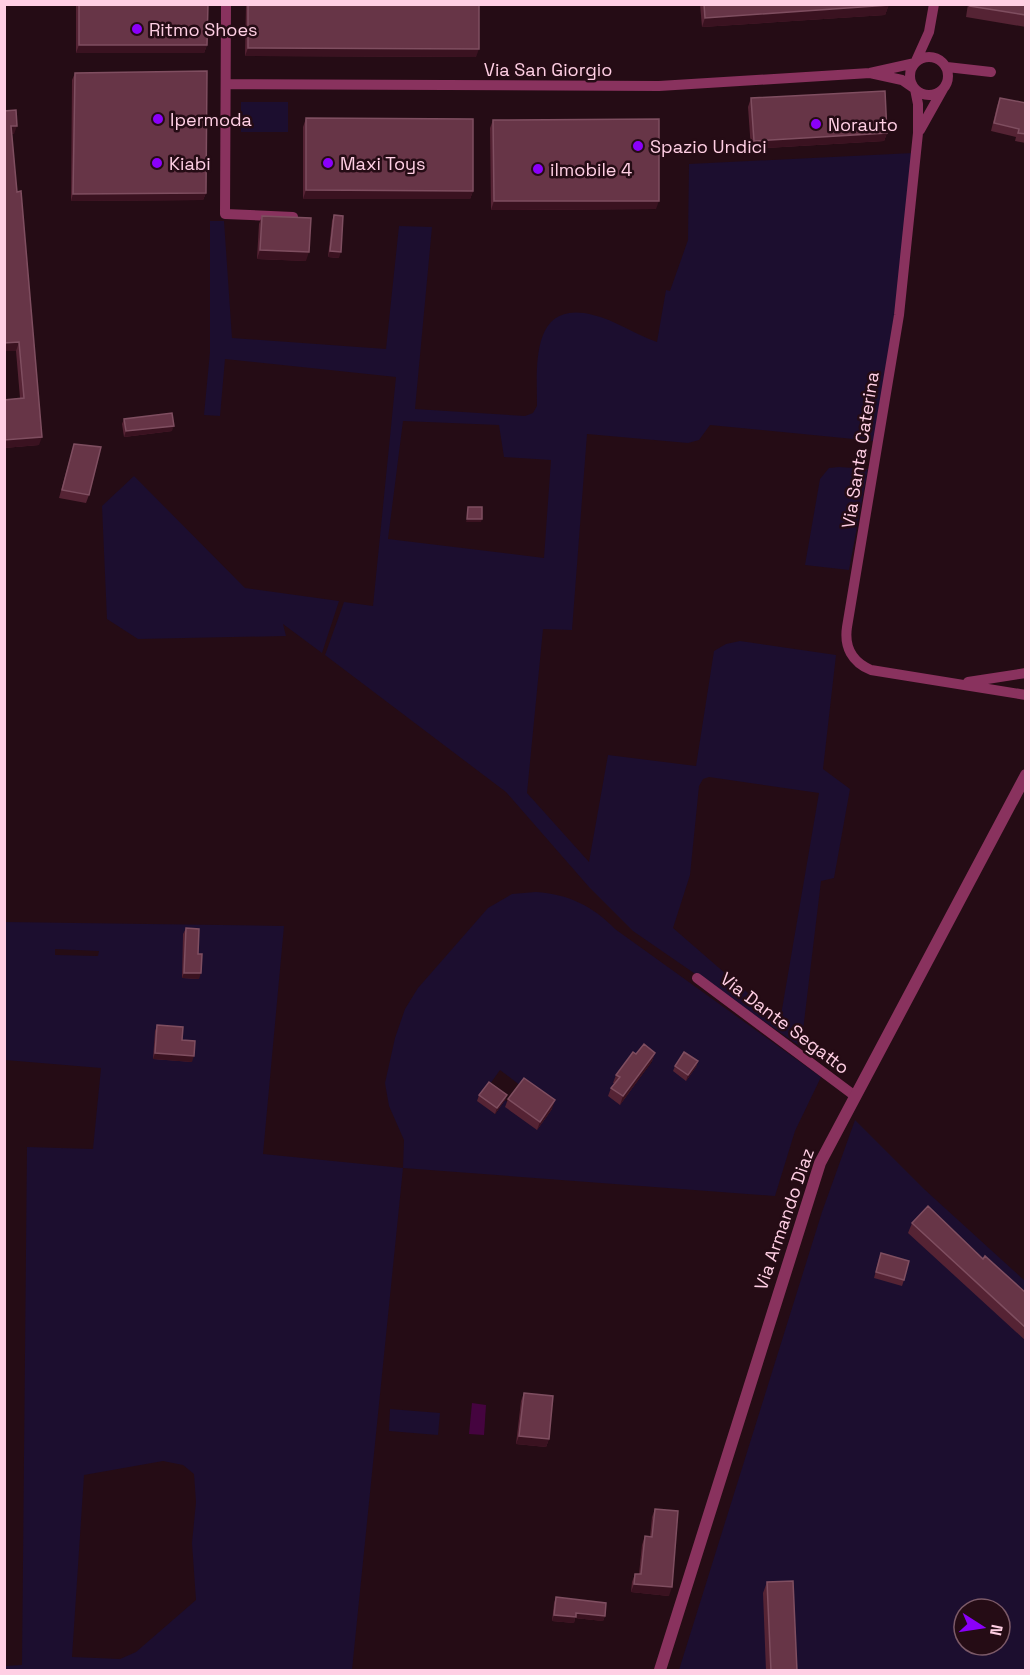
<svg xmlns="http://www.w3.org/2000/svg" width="1030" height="1675" font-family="'Space Grotesk',sans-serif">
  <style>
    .green { fill: #1c0e2f; fill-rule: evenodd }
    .water { fill: #45043f }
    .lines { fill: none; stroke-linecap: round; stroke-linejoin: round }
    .minor { stroke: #89325e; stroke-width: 10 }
    .tertiary { stroke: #89325e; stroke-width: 12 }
    .wall { fill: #552334 }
    .shaded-wall { fill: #3a1220 }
    .building { fill: #673547; stroke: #7f4e60; stroke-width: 1.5 }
    .poi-dot { fill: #8b00fa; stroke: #250c15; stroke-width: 2 }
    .labels { text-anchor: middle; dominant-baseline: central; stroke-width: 5; stroke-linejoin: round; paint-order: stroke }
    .poi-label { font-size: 18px; fill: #ffcfe4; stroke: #250c15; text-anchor: start }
    .street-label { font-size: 18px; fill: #ffcfe4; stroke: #250c15 }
  </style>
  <rect width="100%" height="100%" fill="#250c15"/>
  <!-- green -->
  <path class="green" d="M241,102h47v30h-47z
    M913,153l-9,101 -30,187 -164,-16 -11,15 -11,3 -101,-9 -15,196 -29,-1 -16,164 62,69 19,-107 88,11 18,-115 12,-7 14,-3 96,14 -13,114 27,20 -16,89 -13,3 -20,166 -168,-116 -44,-44 -83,-95 -181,-137 19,-53 29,4 23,-229 -171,-18 -5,57 -16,-1 6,-63v-131h14l8,117 154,11 13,-123 33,1 -17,182 110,7 8,-3 4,-7c0,-39 -7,-107 56,-91 22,5 43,20 64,27l9,-52 4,1 18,-51 1,-76zM403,421l96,4 5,32 47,3 -7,98 -156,-19zM709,777l110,16 -39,228 -107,-93 17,-53 9,-89 4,-7z
    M839,467l29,2 -19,101 -44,-5 15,-86 9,-11z
    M134,476l111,112 94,13 -17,52 -39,-29 3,12 -148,3 -31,-20 -5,-113z
    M536,892c32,2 57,14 79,37l206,148 -26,54 -20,65 -372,-28 -51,502h-347v-4l17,-1 5,-518 66,2 8,-81 -96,-8 -1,-138 280,4 -21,228 140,14 1,-28 -15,-34 -4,-23 10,-45 10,-29 13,-21 70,-80 24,-14zM55,949l44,2 -1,5 -43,-1zM652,1061v1l-32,42 -3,-19zM500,1070l21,16 -12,17 -4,-3 -10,14 -17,-13zM163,1461l20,4 11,9 2,28 -4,41 4,57 -60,52 -16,7 -48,-2 12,-182z
    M855,1120l69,69 101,92v389h-346l143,-458zM964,1609h36v36h-36z
    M390,1409l50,4 -2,22 -49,-4z"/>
  <!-- water -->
  <path class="water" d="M472,1403l14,2 -2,30 -15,-1z"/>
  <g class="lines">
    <!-- minor -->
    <path class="minor" d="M226,4l-1,210 68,3
      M910 76a19 19 0 1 1 38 0a19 19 0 1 1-38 0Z
      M947,67l44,5
      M870,73l32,7 13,9 3,15v29l-19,182 -52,312c-3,20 5,35 24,43l155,25
      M226,84l433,2 211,-13 45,-10 14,-31 5,-28
      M920,130l23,-41
      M968,682l58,-9
      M697,978l158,118"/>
    <!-- tertiary -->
    <path class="tertiary" d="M660,1670l160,-507 206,-388"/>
  </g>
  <!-- wall -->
  <path class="wall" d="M76,4h132l-1,41 -3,8h-128z
    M246,4h233l-3,53 -231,-1z
    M700,4h189l-4,11 -183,12z
    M968,4h58v23l-60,-10z
    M75,73l131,120 -3,7 -132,1 1,-121z
    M751,98l136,35 -3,8 -133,8 -3,-42z
    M1000,98l26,5v40l-11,-2 1,-4 -25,-6 6,-25z
    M4,111l10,23h-2l27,311 -35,3v-48l16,-2 -4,-47z
    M306,118l167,73 -3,8h-167v-72z
    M493,120l163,89 -165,1 -1,-82z
    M334,215l5,43 -11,-1 4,-36z
    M262,216l44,45 -49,-2 2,-35z
    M124,419l48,12 -48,6 -2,-13z
    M74,444l15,51 -3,8 -27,-5z
    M186,928l12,26 1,25 -17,-1 1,-44z
    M157,1025l25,15 10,22 -39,-3 2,-28z
    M655,1053l-3,8 -32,44 -12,-9 3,-8 3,-5h-1l3,-8 20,-21z
    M698,1061l-2,6 -10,14 -13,-10 2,-5z
    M479,1095h28l-2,5 -10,14 -18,-13z
    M508,1099l44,10 -15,21 -32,-23z
    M912,1223l71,36 43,34v48l-118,-108z
    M879,1259l25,21 -2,6 -28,-8z
    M524,1393l25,46 -3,8 -30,-3 5,-43z
    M655,1509l14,87 -38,-4 1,-10 3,-8h4l3,-29 3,-9 5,1 2,-20z
    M767,1582l30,89h-31l-3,-78z
    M556,1597l49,19 -2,5 -28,-3 -1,5 -22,-2 2,-18z"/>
  <!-- shaded-wall -->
  <path class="shaded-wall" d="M889,5l-4,10 -183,12 3,-9z
    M79,45h128l-3,8h-128z
    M248,48l231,1 -3,8 -231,-1z
    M11,126h6l-3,8h-6z
    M887,133l-3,8 -133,8 3,-8z
    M306,190l167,1 -3,8h-167z
    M206,193l-3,7 -132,1 2,-7z
    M494,201h165l-3,8 -165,1z
    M260,250l49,2 -3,9 -49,-2z
    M330,251l11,1 -2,6 -11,-1z
    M19,342l-3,9h-12v-8z
    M174,426l-2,5 -48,6 2,-6z
    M42,437l-3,8 -35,3v-8z
    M467,519h15l-1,3h-15z
    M184,973h17l-2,6 -17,-1z
    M155,1053l39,3 -2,6 -39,-3z
    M655,1053l-3,8 -32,44 3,-9z
    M698,1061l-2,6 -10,14 2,-6z
    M507,1095l-2,5 -10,14 2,-6z
    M555,1100l-3,9 -15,21 3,-8z
    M519,1436l30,3 -3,8 -30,-3z
    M634,1584l38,3 -3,9 -38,-4z
    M576,1613l29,3 -2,5 -28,-3 -1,5 -22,-2 2,-6z"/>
  <!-- building -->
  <path class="building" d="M79,4h129l-1,41h-128z
    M248,4h231v45l-231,-1z
    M704,4h185v1l-184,13z
    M970,4h56v11l-56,-9z
    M207,71l-1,122 -133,1 2,-121z
    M885,91l2,42 -133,8 -3,-43z
    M1000,98l26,5v31l-8,-1 1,-4 -25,-6z
    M16,110l1,16h-6l6,66 4,-1 21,246 -38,3v-40l20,-2 -5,-56 -15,1v-232z
    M306,118l167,1v72l-167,-1z
    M659,119v82h-165l-1,-81z
    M334,215l9,1 -2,36 -11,-1z
    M262,216l49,2 -2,34 -49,-2z
    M172,413l2,13 -48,5 -2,-12z
    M74,444l27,3 -12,48 -27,-5z
    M468,507h14v12h-15z
    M186,928l13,1 -1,25h4l-1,19h-17z
    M157,1025l26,2 -1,13 13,1 -1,15 -39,-3z
    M644,1044l11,9 -32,43 -12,-8 9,-11 -4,-2 17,-23 3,2z
    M684,1052l14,9 -10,14 -13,-9z
    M524,1078l31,22 -15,22 -32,-23z
    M489,1082l18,13 -10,13 -18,-13z
    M928,1206l55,53 2,-3 41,37v35l-114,-105z
    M881,1253l28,8 -5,19 -28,-8z
    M524,1393l29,3 -4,43 -30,-3z
    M655,1509l23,2 -6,76 -38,-3 1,-10h6l4,-38 7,1z
    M793,1581l4,90h-26l-4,-89z
    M556,1597l50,6 -1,13 -29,-3v4l-22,-2z"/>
  <!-- markers -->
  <g class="poi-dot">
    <circle cx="137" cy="29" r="6"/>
    <circle cx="158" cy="119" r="6"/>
    <circle cx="816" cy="124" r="6"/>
    <circle cx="638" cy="146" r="6"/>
    <circle cx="157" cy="163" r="6"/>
    <circle cx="328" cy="163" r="6"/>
    <circle cx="538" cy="169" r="6"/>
  </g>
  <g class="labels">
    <!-- poi labels -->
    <g class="poi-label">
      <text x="149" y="29">Ritmo Shoes</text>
      <text x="170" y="119">Ipermoda</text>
      <text x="828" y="124">Norauto</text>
      <text x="650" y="146">Spazio Undici</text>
      <text x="169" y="163">Kiabi</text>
      <text x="340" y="163">Maxi Toys</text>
      <text x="550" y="169">ilmobile 4</text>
    </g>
    <!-- street labels -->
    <g class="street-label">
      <text x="548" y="69">Via San Giorgio</text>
      <text transform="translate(860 450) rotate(-81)">Via Santa Caterina</text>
      <text transform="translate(785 1023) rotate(37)">Via Dante Segatto</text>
      <text transform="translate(784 1219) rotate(-71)">Via Armando Diaz</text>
    </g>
  </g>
  <!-- border -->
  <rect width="1030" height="1675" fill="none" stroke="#ffcfe4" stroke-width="12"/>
  <!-- north arrow -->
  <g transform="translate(982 1627) rotate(102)"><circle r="28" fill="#250c15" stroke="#7c5a68" stroke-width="1.5"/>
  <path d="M0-4.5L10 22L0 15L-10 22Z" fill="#8b00fa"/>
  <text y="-9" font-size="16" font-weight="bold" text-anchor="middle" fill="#ffcfe4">N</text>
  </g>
</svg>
